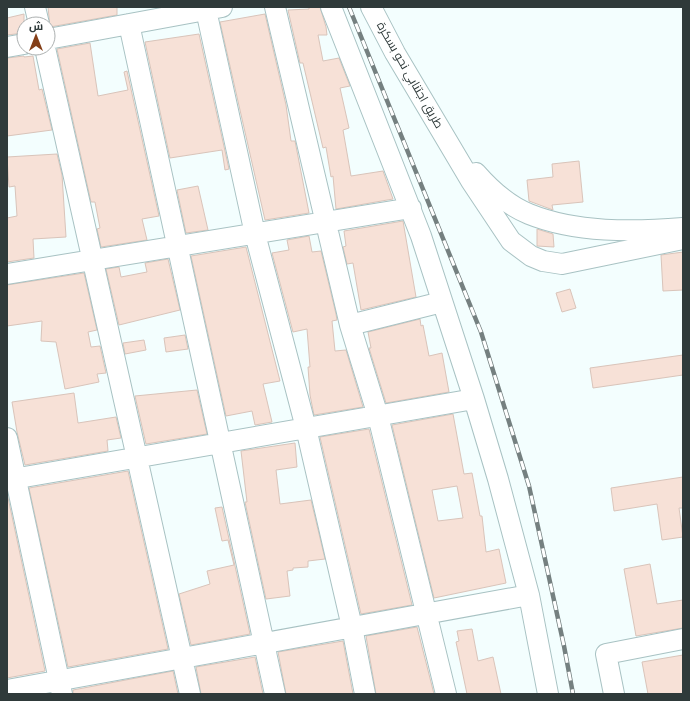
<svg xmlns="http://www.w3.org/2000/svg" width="690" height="701" font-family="'Varela Round',Cairo,sans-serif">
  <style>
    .building { fill: #f7e1d7; stroke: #d9c4ba; fill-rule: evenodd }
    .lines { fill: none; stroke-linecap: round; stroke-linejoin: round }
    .minor-casing { stroke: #a8c2c3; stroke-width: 22 }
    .minor { stroke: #fff; stroke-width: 20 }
    .rail-casing { stroke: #758080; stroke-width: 4.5 }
    .rail { stroke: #fff; stroke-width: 3; stroke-dasharray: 9; stroke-linecap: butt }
    .labels { text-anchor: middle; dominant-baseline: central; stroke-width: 4; stroke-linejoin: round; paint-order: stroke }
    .street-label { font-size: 12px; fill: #2f3a3a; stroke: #fff }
  </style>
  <rect width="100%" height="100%" fill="#f3fefe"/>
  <!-- building -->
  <path class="building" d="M48,7h69v8l-67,12z
    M309,7h11l6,20 1,8h-9l5,26 16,-3 11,28 -10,2 9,40 -6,2 8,46 32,-5 10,28 -57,10 -3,-33 -2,1 -5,-30 -3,1 -20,-85h-3l-12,-53 21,-1z
    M24,14v19l-17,2v-17z
    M265,14l21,91 5,36h4l14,72 -44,7 -45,-198z
    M199,34l30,135 -4,1 -3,-20 -52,8 -25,-116z
    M90,43l8,53 30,-6 -4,-18 3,-1 32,145 -17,3 5,21 -46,7 -4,-18 3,-1 -5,-26h-4l-34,-153z
    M24,56v1l9,-1 6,34 3,-1 10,41 -45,6v-78z
    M57,154l5,21 4,62 -33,2 1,19 -27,4v-44l10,-2 -2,-30 -6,1 -2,-30z
    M579,161l4,41 -31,3 1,5 -24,-9 -2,-21 26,-3 -1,-13z
    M198,186l10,44 -22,3 -9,-43z
    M403,221l13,76 -55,13 -8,-47 -6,1 -4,-17 3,-1 -2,-15z
    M537,229l16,5 1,13 -17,-1z
    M309,236l3,16 9,-1 15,63 1,6 -5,1 3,30 11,-1 17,57 -49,8 -4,-20 -2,-28h2l-3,-38 -14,3 -21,-79 17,-3 -2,-10z
    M246,247l34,134 -17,3 9,38 -17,3 -3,-14 -26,5 -35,-160z
    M683,252v38l-20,1 -2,-36z
    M168,259l12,51 -61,15 -13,-56 13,-2 2,10 26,-5 -2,-9z
    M84,273l13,57 -9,2 3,15 9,-1 6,27 -9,1 2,8 -34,7 -9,-47 -15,-1 1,-20 -35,5v-41z
    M570,289l6,19 -14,4 -6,-19z
    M420,319l1,7 2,-1 6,31 13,-3 7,39 -63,11 -17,-55h2l-3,-16z
    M185,335l3,14 -22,3 -2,-14z
    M144,340l2,10 -21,4 -2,-11z
    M683,355v20l-90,13 -3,-20z
    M197,390l10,44 -61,10 -11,-48z
    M74,393l4,30 38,-6 5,21 -14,2 1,11 -83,14 -8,-33 -5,-30z
    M453,414l11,60 8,-1 8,43h2l4,36 13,-3 7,34 -72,15 -42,-173zM457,486l6,32 -25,3 -6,-31z
    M369,429l43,176 -51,9 -41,-177z
    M295,443l2,24 -21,3 4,34 31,-4 14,59 -17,2v6l-15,1v2l-6,1 3,25 -24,3 -21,-97h2l-6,-51z
    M128,471l40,178 -100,18 -39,-179z
    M683,477v31h-4l4,29 -21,3 -5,-36 -43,7 -3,-23z
    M7,493l38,178 -38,7z
    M222,507l28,127 -59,11 -12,-51 31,-10 -3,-13 27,-6 -6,-25 -6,1 -7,-33z
    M650,564l7,40 26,-4v28l-47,8 -12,-67z
    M417,627l17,67h-58l-10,-58z
    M472,629l6,32 15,-4 8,37h-34l-11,-52 3,-1 -2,-10z
    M343,641l10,53h-67l-8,-42z
    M683,655v39h-35l-6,-32z
    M255,657l8,37h-62l-5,-27z
    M173,671l5,23h-105v-4z"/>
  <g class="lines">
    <!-- minor casing -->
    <g class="minor-casing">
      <path id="minor" d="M35,7l4,17
        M275,7l75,318 28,91 68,278
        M331,7l90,229 53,163 24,80 31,116 19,99
        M371,7l24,46 76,128 40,60 20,15 12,5 19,3 121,-25
        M206,10l49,224 51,194 46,199 13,67
        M129,24l146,670
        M48,39l174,-32
        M7,47l17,-3
        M45,48l145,646
        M476,173c14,16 33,33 53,41 47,19 104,18 154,14
        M7,274l404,-66
        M350,325l92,-23
        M7,438l55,256
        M7,480l467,-81
        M7,690l522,-95
        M614,694l-8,-40 77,-15"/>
    </g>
    <!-- minor -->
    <use href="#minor" class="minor"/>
    <!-- rail casing -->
    <g class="rail-casing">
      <path id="rail" d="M349,7l132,325 48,154 35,160 9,48"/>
    </g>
    <!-- rail -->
    <use href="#rail" class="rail"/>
  </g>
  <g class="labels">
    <!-- street labels -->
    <g class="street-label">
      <text transform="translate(410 75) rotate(60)">طريق اجتنابي نحو بسكرة</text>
    </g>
  </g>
  <!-- border -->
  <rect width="690" height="701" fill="none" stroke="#2f3a3a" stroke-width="16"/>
  <!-- north arrow -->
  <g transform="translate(36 36)"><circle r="19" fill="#ffffff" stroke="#acb0b0"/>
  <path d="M0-3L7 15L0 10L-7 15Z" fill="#843f18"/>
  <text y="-6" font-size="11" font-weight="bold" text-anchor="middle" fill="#2f3a3a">ش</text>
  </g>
</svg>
